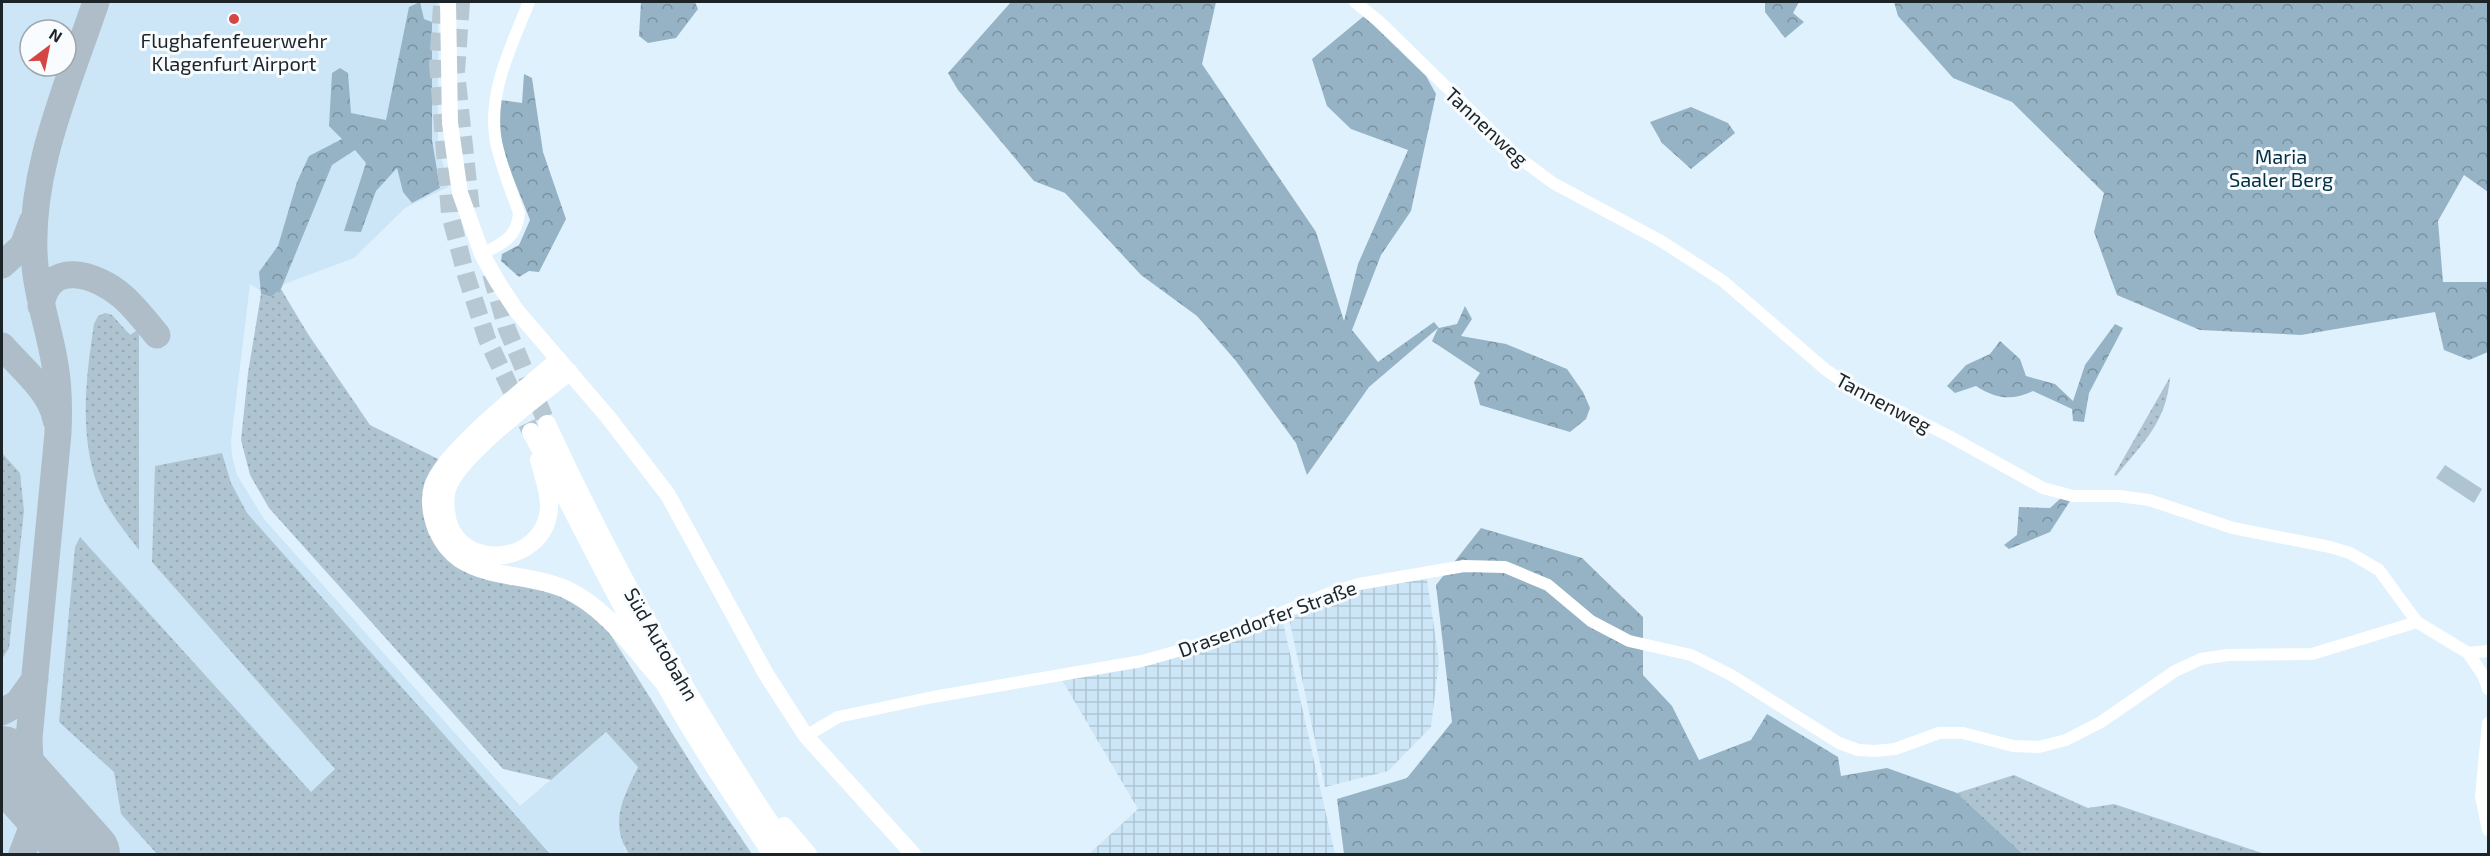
<svg xmlns="http://www.w3.org/2000/svg" width="2490" height="856" font-family="'Exo 2',sans-serif">
  <style>
    .built { fill: #cce6f7; fill-rule: evenodd }
    .industrial { fill: url(#industrial-grid) }
    .grass { fill: url(#grass-dots) }
    .forest { fill: url(#forest-crowns) }
    .pitch { fill: #afc4d1 }
    .lines { fill: none; stroke-linecap: round; stroke-linejoin: round }
    .taxiway { stroke: #aebdc7; stroke-width: 27 }
    .runway { stroke: #aebdc7; stroke-width: 68 }
    .highway-tunnel { stroke: #b8c8d2; stroke-width: 18; stroke-dasharray: 18 9; stroke-linecap: butt }
    .minor { stroke: #fff; stroke-width: 12 }
    .major { stroke: #fff; stroke-width: 16 }
    .highway { stroke: #fff; stroke-width: 18 }
    .poi-dot { fill: #d44543; stroke: #f8fcfe; stroke-width: 2 }
    .labels { text-anchor: middle; dominant-baseline: central; stroke-width: 6; stroke-linejoin: round; paint-order: stroke }
    .poi-label { font-size: 20px; fill: #1d2428; stroke: #f8fcfe }
    .street-label { font-size: 20px; fill: #1d2428; stroke: #f8fcfe }
    .park-label { font-size: 20px; fill: #052f43; stroke: #f8fcfe }
  </style>
  <defs>
    <pattern id="industrial-grid" width="8" height="8" patternUnits="userSpaceOnUse" patternTransform="scale(1.5)"><rect width="8" height="8" fill="#cce6f7"/><path d="M0 4h8M4 0v8" fill="none" stroke="#afc5d4"/></pattern>
    <pattern id="grass-dots" width="8" height="8" patternUnits="userSpaceOnUse" patternTransform="scale(1.5)"><rect width="8" height="8" fill="#afc4d1"/><path d="M2 2h.1M6 6h.1" fill="none" stroke="#96a8b3" stroke-width="1.8" stroke-linecap="round"/></pattern>
    <pattern id="forest-crowns" width="20" height="18" patternUnits="userSpaceOnUse" patternTransform="scale(1.5)"><rect width="20" height="18" fill="#95b3c5"/><path d="M2 6a3 3 0 1 1 6 0M12 15a3 3 0 1 1 6 0" fill="none" stroke="#7991a0"/></pattern>
  </defs>
  <rect width="100%" height="100%" fill="#dff1fd"/>
  <!-- built -->
  <path class="built" d="M2,2h436v139l10,46 -43,21 -51,50 -91,34 -13,-8 -19,157 1,15 5,19 27,44 256,287 86,-74 32,35 -14,28v53l5,6h-627zM30,30h36v36h-36z"/>
  <!-- industrial -->
  <path class="industrial" d="M1427,579l12,82 -8,66 -43,44 -63,16 -36,-169 60,-27z
    M1282,618l53,236h-246l49,-45 -76,-129 146,-30z"/>
  <!-- grass -->
  <path class="grass" d="M281,289l27,45 62,91 70,35 -2,86 124,49 25,14 20,20 92,147 53,78h-123c-20,-31 -6,-57 9,-87l-32,-35 -55,48 -48,-11 -234,-261 -19,-33 -9,-35 7,-67 13,-79 10,3z
    M105,313l7,2 18,20 9,-6v221c-15,-20 -34,-42 -42,-66 -18,-52 -11,-107 -3,-160l4,-8z
    M2170,377c-3,44 -27,66 -54,99l-2,-1z
    M2,453l18,20 4,38 -15,137 -7,11z
    M222,453l9,30 16,30 303,341h-393l-36,-40 -7,-42 -55,-50 16,-175 5,-10 231,255 24,-23 -183,-207 3,-96z
    M2014,775l74,33 26,-4 151,50h-242l-66,-61z"/>
  <!-- forest -->
  <path class="forest" d="M420,2l4,17 8,3v118l8,48 -28,15 -9,-11 -6,-24 -21,23 -15,41 -17,-1 22,-68 -11,-13 -23,15 -51,124 -10,8 -10,-3 -2,-22 19,-26 19,-64 12,-26 33,-17 -13,-13 3,-53 8,-5 8,5 3,40 35,7 23,-113z
    M641,2h54l3,7 -22,29 -28,5 -9,-7z
    M1011,2h205l-14,62 114,168 28,89 14,-57 50,-114 -57,-21 -24,-23 -15,-47 52,-43 62,60 10,18 -25,117 -30,44 -29,75 26,32 56,-40 5,6 18,-4 8,-18 7,13 -11,17 45,8 61,25 16,23 7,16 -4,11 -16,13 -90,-27 -6,-23 6,-9 -48,-32 6,-13 -69,59 -62,88 -11,-32 -60,-82 -39,-45 -56,-41 -76,-82 -31,-12 -76,-91 -10,-17z
    M1765,2h34l-6,11 11,9 -19,16 -20,-26z
    M1894,2h594v190l-24,-17 -26,46 5,61h45v70l-19,8 -25,-10 -9,-38 -134,23 -101,-5 -83,-35 -23,-63 10,-39 -92,-91 -59,-24 -55,-62z
    M524,74l8,4 11,74 23,67 -27,53 -10,-1 -10,6 -18,-16 1,-7 17,-9 11,-25c-14,-38 -37,-79 -30,-120l22,3z
    M1691,107l37,16 7,10 -44,36 -29,-26 -12,-21z
    M2115,324l8,4 -34,65 -5,29 -11,-1 -1,-12 -39,-18c-21,10 -37,8 -57,-5l-21,7 -8,-7 19,-21 24,-11 10,-13 20,18 6,17 29,8 18,17 12,-36z
    M2061,498l9,3 -20,31 -41,17 -5,-4 13,-10 2,-28 31,1z
    M1481,528l101,30 61,59v58l29,31 27,54 52,-20 16,-26 71,43 3,19 46,-8 70,25 66,61h-679l-7,-55 70,-21 45,-56 -16,-137z"/>
  <!-- pitch -->
  <path class="pitch" d="M2445,465l37,24 -8,14 -38,-25z"/>
  <g class="lines">
    <!-- taxiway -->
    <path class="taxiway" d="M2,265l21,-19 9,-24
      M41,306c7,-48 55,-32 81,-10 13,11 24,26 35,39
      M2,346c18,21 49,45 54,74
      M2,712l16,-9 17,-24
      M44,808l-14,-46 -1,-24 29,-305c1,-23 1,-46 -3,-68 -5,-33 -17,-65 -20,-99 -9,-89 33,-181 61,-264
      M22,854l19,-50"/>
    <!-- runway -->
    <path class="runway" d="M2,760l84,94"/>
    <!-- highway-tunnel -->
    <path class="highway-tunnel" d="M461,2l-5,70 15,139
      M442,6l-4,58 12,150 16,61 21,64 44,93
      M491,274l16,55 40,95"/>
    <!-- minor -->
    <path class="minor" d="M1355,2l26,21 137,134 35,26 108,58 62,40 103,89 23,16 100,50 94,52 30,8h46l30,4 84,28 97,19 20,6 29,17 38,52 51,31 15,22 5,14
      M482,254c21,-11 35,-16 37,-41 -8,-23 -18,-47 -23,-71 -9,-49 15,-95 33,-140
      M2468,653l20,-2
      M2488,723l-7,73 7,34
      M806,736l32,-19 95,-20 209,-36 68,-19 122,-50 27,-8 105,-18 41,1 43,18 43,36 38,20 62,14 40,20 108,68 19,7 17,1 20,-2 44,-16h24l50,13 26,1 27,-7 35,-18 74,-51 26,-12 27,-4 84,-1 105,-32"/>
    <!-- major -->
    <path class="major" d="M448,2l2,121 10,70 22,61 15,27 19,29 92,107 60,78 98,179 40,62 107,118"/>
    <!-- highway -->
    <path class="highway" d="M558,360c-30,28 -113,90 -125,126 -4,14 -1,31 4,44 5,11 13,22 23,29 31,20 71,15 105,30 41,18 69,60 98,93
      M547,424c69,150 152,294 244,430
      M531,432c45,83 85,167 132,249 33,60 71,117 109,173
      M539,460c4,15 11,33 10,49 -5,59 -97,64 -103,3 -1,-8 -1,-16 1,-23 11,-34 92,-93 122,-117
      M784,826l24,28"/>
  </g>
  <!-- markers -->
  <circle class="poi-dot" cx="234" cy="19" r="6"/>
  <g class="labels">
    <!-- poi labels -->
    <g class="poi-label">
      <text x="234" y="40">Flughafenfeuerwehr<tspan x="234" dy="23">Klagenfurt Airport</tspan></text>
    </g>
    <!-- street labels -->
    <g class="street-label">
      <text transform="translate(1487 126) rotate(43)">Tannenweg</text>
      <text transform="translate(1884 402) rotate(28)">Tannenweg</text>
      <text transform="translate(1267 618) rotate(-20)">Drasendorfer Straße</text>
      <text transform="translate(662 644) rotate(60)">Süd Autobahn</text>
    </g>
    <!-- park labels -->
    <g class="park-label">
      <text x="2281" y="156">Maria<tspan x="2281" dy="23">Saaler Berg</tspan></text>
    </g>
  </g>
  <!-- border -->
  <rect width="2490" height="856" fill="none" stroke="#1d2428" stroke-width="6"/>
  <!-- north arrow -->
  <g transform="translate(48 48) rotate(32)"><circle r="28" fill="#f8fcfe" stroke="#a0a6a8" stroke-width="1.5"/>
  <path d="M0-4.5L10 22L0 15L-10 22Z" fill="#d44543"/>
  <text y="-9" font-size="16" font-weight="bold" text-anchor="middle" fill="#1d2428">N</text>
  </g>
</svg>
